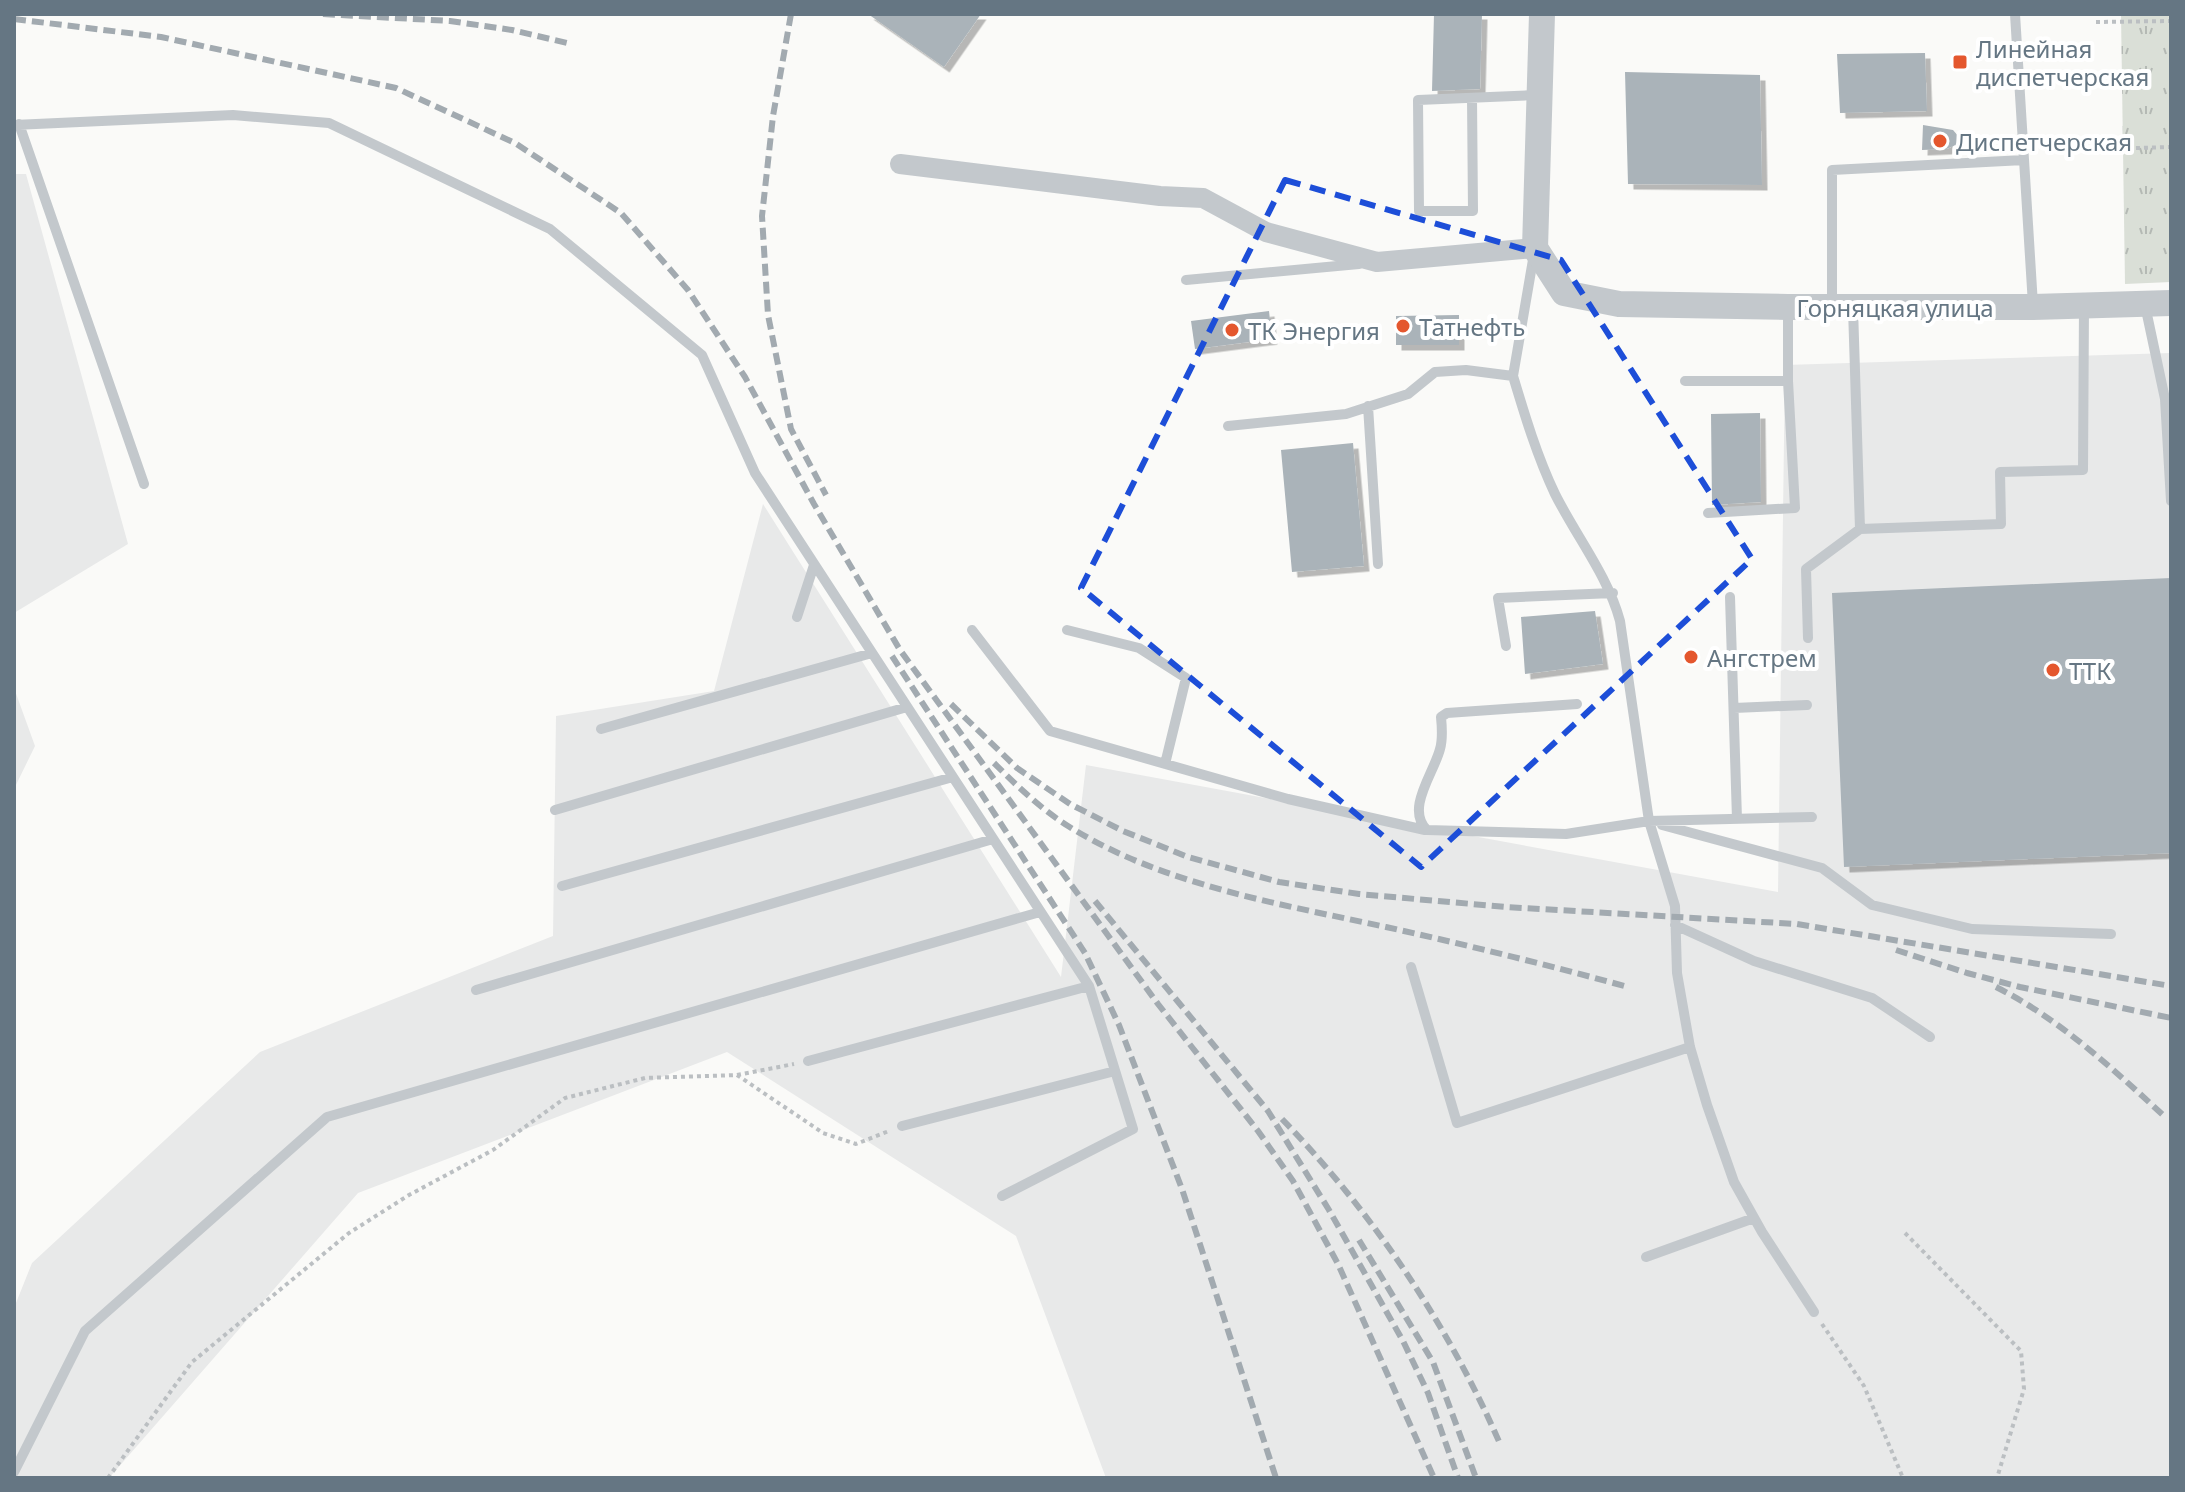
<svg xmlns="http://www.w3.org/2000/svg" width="2185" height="1492" font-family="'Noto Sans',sans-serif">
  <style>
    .built { fill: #e8e9e9 }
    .park { fill: url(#park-tufts) }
    .building { fill: #aab3b9; filter: url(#shadow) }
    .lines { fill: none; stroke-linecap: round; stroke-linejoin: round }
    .path { stroke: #bbbfc2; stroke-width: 4; stroke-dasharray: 4 4; stroke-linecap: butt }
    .service { stroke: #c3c8cc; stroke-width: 10 }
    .minor { stroke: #c3c8cc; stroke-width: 20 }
    .tertiary { stroke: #c3c8cc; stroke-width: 26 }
    .rail { stroke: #a2aab0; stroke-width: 6; stroke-dasharray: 12 6; stroke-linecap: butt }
    .marked { fill: none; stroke: #1d4ed8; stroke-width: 6; stroke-dasharray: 16 10; stroke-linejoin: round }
    .poi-dot { fill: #e4572e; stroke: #fff; stroke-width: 3 }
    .labels { text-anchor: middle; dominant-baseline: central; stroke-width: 8; stroke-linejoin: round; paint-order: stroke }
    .poi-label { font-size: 24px; fill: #657683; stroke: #fff; text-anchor: start }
    .street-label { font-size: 24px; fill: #657683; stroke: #fff }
  </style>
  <defs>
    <pattern id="park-tufts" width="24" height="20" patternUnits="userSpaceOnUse" patternTransform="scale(2)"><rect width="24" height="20" fill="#dadfd7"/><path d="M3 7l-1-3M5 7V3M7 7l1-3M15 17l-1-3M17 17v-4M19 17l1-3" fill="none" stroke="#b4b9b4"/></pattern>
    <filter id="shadow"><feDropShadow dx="5.5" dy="5.5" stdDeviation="0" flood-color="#0004"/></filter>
  </defs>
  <rect width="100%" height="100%" fill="#fafaf8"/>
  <!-- built -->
  <path class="built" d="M14,174h12l102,370 -114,69z
    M2171,353v1125h-1065l-90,-242 -289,-184 -369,141 -249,285h-95v-170l18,-45 228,-211 293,-116 3,-220 158,-25 49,-187 298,473 25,-212 692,127 7,-527z
    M14,688l21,58 -21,43z"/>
  <!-- park -->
  <path class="park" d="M2121,14h50v268l-46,2z"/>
  <!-- building -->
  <path class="building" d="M868,14h113l-37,53z
    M1434,14h48l-2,75 -48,2z
    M1925,53l2,58 -87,2 -3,-59z
    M1625,72l135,3 2,110 -134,-1z
    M1923,125l30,5 6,7 -3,8 -10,4 -24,1z
    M1269,311l3,28 -77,10 -4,-28z
    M1459,315v30h-63v-29z
    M1760,413l1,89 -49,3 -1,-91z
    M1353,443l11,123 -72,6 -11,-122z
    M2171,578v275l-327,14 -12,-274z
    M1595,611l8,53 -78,10 -4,-57z"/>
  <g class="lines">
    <!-- path -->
    <path class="path" d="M2096,22l75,-1
      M2104,149l67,-2
      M737,1075l57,-11
      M1905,1233l116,118 3,38 -27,89
      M1822,1324l42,62 39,92
      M108,1478l84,-116 157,-129 60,-38 84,-45 72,-52 80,-20 92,-3 86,58 33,11 33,-13"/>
    <!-- service -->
    <path class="service" d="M2015,14l18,291
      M1472,98l1,113h-54l-1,-111 119,-5
      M19,124l125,360
      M14,125l219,-10 96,8 221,106 152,126 53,118 334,513 44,143 -131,67
      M1186,280l173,-16
      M2145,305l20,94h6
      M1832,306v-136l192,-10
      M1853,308l7,221
      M1513,376c12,40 24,80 42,118 21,42 53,82 65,127l29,200 26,85 2,67 13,74 17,58 27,77 28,50 52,80
      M1685,381h103v-72
      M2165,399l6,102
      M1368,406l10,158
      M1228,426l118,-12 62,-20 27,-22 31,-2 47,6 21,-122
      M1708,513l87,-5 -7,-127
      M1730,597l7,222
      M797,617l17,-52
      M972,630l78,101 238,68 137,31
      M1067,630l72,18 47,30 -21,86
      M1808,638l-2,-69 54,-40 141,-5 -1,-52 83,-2 1,-165
      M1506,646l-8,-48 115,-5
      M1577,704l-130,9 -6,4c1,10 2,22 -1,32 -6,24 -35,60 -13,81l139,4 83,-13 163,-4
      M1734,708l73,-3
      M601,729l271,-76
      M555,810l352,-103
      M1662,825l160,43 50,37 100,24 139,5
      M562,886l391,-109
      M1675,925l79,36 118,37 58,39
      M1411,967l46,156 233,-76
      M476,990l517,-151
      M808,1061l281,-75
      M902,1126l213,-55
      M1646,1257l108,-39
      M14,1472l71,-141 242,-214 713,-205"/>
    <!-- minor -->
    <path class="minor" d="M900,164l260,32 43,2 63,34 111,30 158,-14"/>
    <!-- tertiary -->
    <path class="tertiary" d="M1542,14l-7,234 29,45 55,11 169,3h245l138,-4"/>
    <!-- rail -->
    <path class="rail" d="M323,14l127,7 62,9 55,13
      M791,14l-18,102 -11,100 6,99 23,114 35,66
      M14,19l147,18 235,51 119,55 106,70 67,77 57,87 69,127 86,146 258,354 100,127 35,50 45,83 96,214
      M892,656l193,297 34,72 63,164 94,289
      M951,704l66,64 53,36 53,27 65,26 91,25 80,12 147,13 291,17 374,62
      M994,763c23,23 47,46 74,63 94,59 212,78 318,101 81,18 162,38 242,60
      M1095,901l173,210 61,99 74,131 25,52 30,85
      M1896,950l71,23 53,14 151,31
      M1996,987c62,31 116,81 167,128
      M1282,1119c91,94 167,207 219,327
      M1359,1240l74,122 43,116"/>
  </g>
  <!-- marked area -->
  <path class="marked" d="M1285,180l276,80 191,299 -331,308 -340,-279z"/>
  <!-- markers -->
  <g class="poi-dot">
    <rect x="1952" y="54" width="16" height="16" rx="4"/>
    <circle cx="1940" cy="141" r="8"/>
    <circle cx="1403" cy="326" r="8"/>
    <circle cx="1232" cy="330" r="8"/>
    <circle cx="1691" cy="657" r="8"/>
    <circle cx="2053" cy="670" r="8"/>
  </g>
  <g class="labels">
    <!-- poi labels -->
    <g class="poi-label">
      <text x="1976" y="48">Линейная<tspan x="1976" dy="28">диспетчерская</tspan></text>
      <text x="1956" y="141">Диспетчерская</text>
      <text x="1419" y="326">Татнефть</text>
      <text x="1248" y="330">ТК Энергия</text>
      <text x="1707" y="657">Ангстрем</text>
      <text x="2069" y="670">ТТК</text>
    </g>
    <!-- street labels -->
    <g class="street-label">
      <text x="1895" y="307">Горняцкая улица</text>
    </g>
  </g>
  <!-- border -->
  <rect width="2185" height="1492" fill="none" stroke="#657683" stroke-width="32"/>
</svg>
